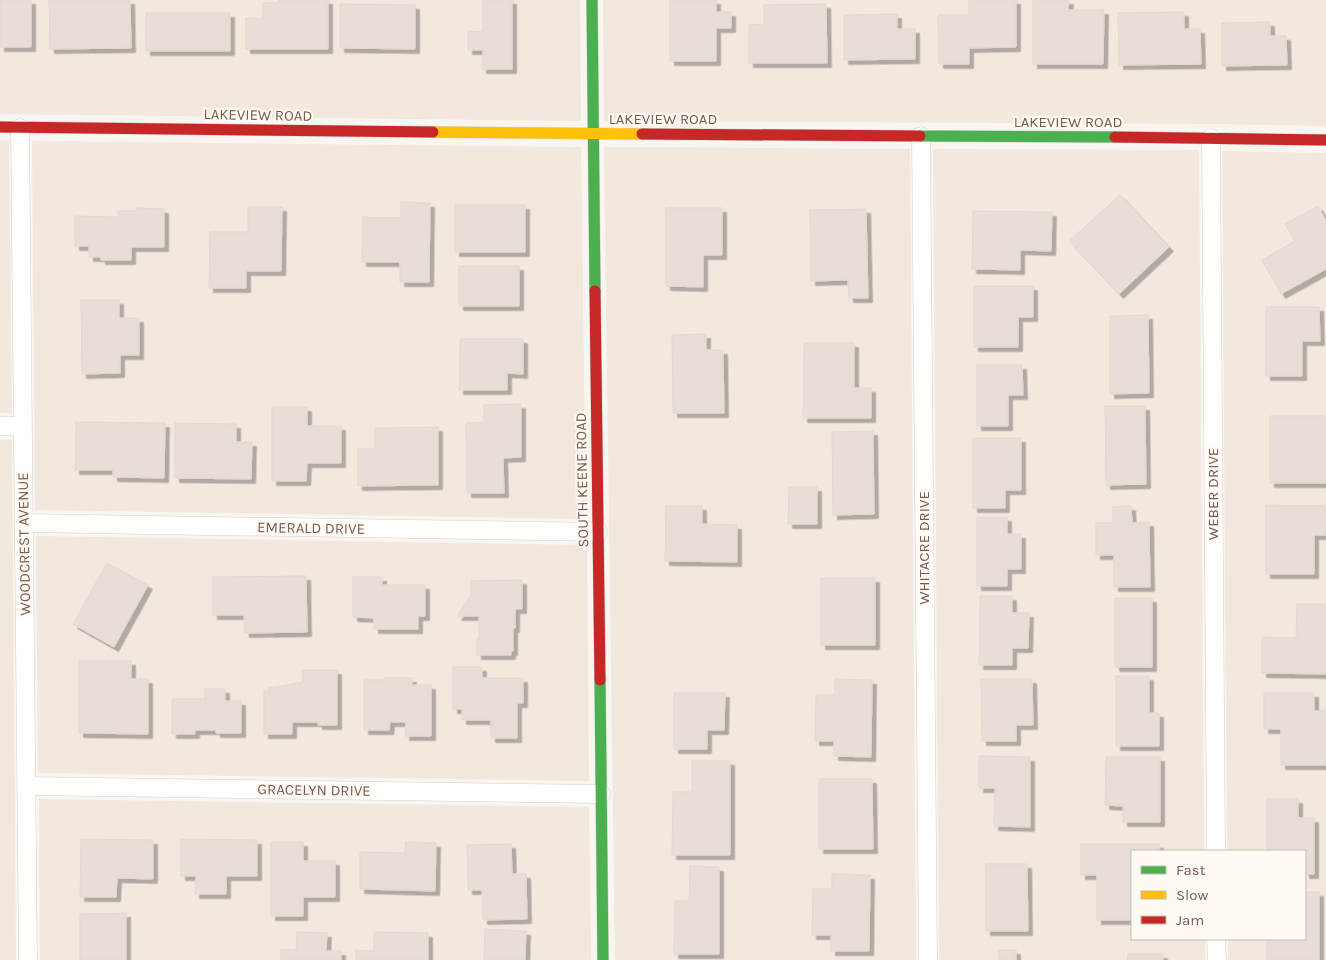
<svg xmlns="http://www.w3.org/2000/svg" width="1326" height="960" font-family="Karla,sans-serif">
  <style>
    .residential { fill: #f2e8de }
    .building { fill: #e6ded7; stroke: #e2d8d2; filter: url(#shadow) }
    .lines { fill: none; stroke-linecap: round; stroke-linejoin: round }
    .street-casing { stroke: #d7d1cb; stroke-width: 19 }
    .fast-casing { stroke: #d9d2cb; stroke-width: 12 }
    .slow-casing { stroke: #d9d2cb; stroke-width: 12 }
    .jam-casing { stroke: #d9d2cb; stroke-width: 12 }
    .street { stroke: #fefefd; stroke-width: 18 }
    .fast { stroke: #4caf50; stroke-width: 11 }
    .slow { stroke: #ffc107; stroke-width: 11 }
    .jam { stroke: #c62828; stroke-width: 11 }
    .labels { text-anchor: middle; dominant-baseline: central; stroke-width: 4.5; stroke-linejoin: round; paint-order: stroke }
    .street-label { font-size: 15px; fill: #7a5c4d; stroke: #fffaf3 }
  </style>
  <defs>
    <filter id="shadow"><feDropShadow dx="4.5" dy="4.5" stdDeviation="0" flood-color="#0004"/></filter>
  </defs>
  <rect width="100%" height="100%" fill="#f9f5f0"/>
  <!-- residential -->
  <path class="residential" d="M0,0h580l1,121 -581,-7z
    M603,0h723v126l-104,-2 -618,-3z
    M0,140l9,1 3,272h-12z
    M32,141l549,6 5,372 -551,-9z
    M604,147l306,2 6,811h-301z
    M933,149l266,1 5,701h-72v88h73v21h-266z
    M1222,151l104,2v807h-98v-21h77v-88h-78z
    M0,439l12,1 4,520h-16z
    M36,536l551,9 2,236 -551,-8z
    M39,799l550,8 2,153h-551z"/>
  <!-- building -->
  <path class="building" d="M0,0h31v47h-31z
    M49,0h81l1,48 -81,1z
    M279,0h49v49h-82v-31l17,1v-16h16z
    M483,0h29v69h-30l1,-19h-15v-19l15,1z
    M670,0h46v12h15v16h-15v33h-46z
    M969,0h47v47l-47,1v16h-30l-1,-49h31z
    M1033,0h36l-1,10h36l-1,54h-70z
    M340,4l75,1v44l-75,-1z
    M826,4l1,59h-78v-38l15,-1v-19z
    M1184,12v17h16l1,35 -82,1 -1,-52z
    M146,13h84v38h-84z
    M897,14v15h18v30l-71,1v-45z
    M1270,22v14h16l1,29 -65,1v-43z
    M1120,195l49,52 -50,47 -50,-53z
    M401,202l29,1 -1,79h-29v-20h-38l1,-45 38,1z
    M455,205h70v47h-70z
    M1318,206l8,15v48l-45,25 -19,-34 33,-19 -10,-17z
    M248,207h34l-1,64h-35v17h-37l1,-56h38z
    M136,208l28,1v38h-33v13h-30v-3h-12v-11h-14v-30l43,1v-6h18z
    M666,208h56v47h-19v32l-37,-1z
    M866,209l2,89h-19l-1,-18 -37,1 -1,-71z
    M973,211l79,1 -1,39 -31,-1v20l-48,-1z
    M459,266h60v40h-60z
    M974,286h59v31h-15v30h-44z
    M81,300h38v18h20v37h-19v18l-38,1z
    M1266,307h53l1,34h-18v35h-36z
    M1148,315l1,78 -39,1v-78z
    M706,334v16h17l1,63h-51l-1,-78z
    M460,339h63v35l-16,-1v17h-48z
    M804,343h50v45h17v30h-68z
    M977,365h45l1,30h-15v31h-31z
    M521,404v53l-18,1 1,35h-37l-1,-70 18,-1v-17z
    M1105,406h40l1,78 -40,1z
    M272,407h35v19h34v37h-34l-1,18h-34z
    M1270,416h56v67h-56z
    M76,422l89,1 -1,55 -51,-1v-7h-38z
    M175,423l61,1v18h16l-1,37 -76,-1z
    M438,427v58l-80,1v-37h17v-21z
    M873,431l1,83 -41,1 -1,-83z
    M973,438h48v52h-16v18h-32z
    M789,487h28v37h-29z
    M1266,505l60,1v29h-12v39h-48z
    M666,506h36v18l35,1v37l-72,-1z
    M1131,506l1,17 17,-1 1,65h-36v-32h-18v-32h17v-16z
    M977,517h30v17h14v35h-14v17h-30z
    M107,563l41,22 -34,62 -41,-23z
    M306,576l1,56 -62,1 -1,-18h-31v-38z
    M353,577h29v8h43v31h-7v13h-44v-11l-21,-1z
    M821,578h54v67h-54z
    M522,580v29h-7v19h-2v23h-2v4h-34v-16h2v-23h-22l12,-19h2v-16z
    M980,596h32v17h17l-1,35h-16v17h-33z
    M1115,598h37v69h-37z
    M1297,604h29v70l-64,-1v-36l34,1z
    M79,661h52v18h17v55l-69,-1z
    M453,667h29v11h41v25h-6v35h-26v-18h-29v-11h-9z
    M302,670h35v55h-19v-3h-26v12h-28v-43h4l1,-3 34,-6z
    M1116,676h33v37h10v33h-43z
    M385,677l27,1v7h19v51h-26l1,-14h-16l-1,8h-25v-50h21z
    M835,679l37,1 -1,77 -37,-1v-15h-19l1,-46h19z
    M981,679h51l1,46h-17v16h-34z
    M205,689h20v12h16v32h-25v-3h-21v4h-23v-35h33z
    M674,693h51l-1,37h-17v19h-33z
    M1264,693h50v18h12v54h-45v-36h-17z
    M979,756l51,1v70l-36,-1 1,-38h-16z
    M1106,757h54v65h-37v-16l-18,-1z
    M692,761h38v94h-58l1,-63h19z
    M819,779h53l1,70h-54z
    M1267,799h31v19h16v56h-9v-23h-38z
    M81,839l72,1v39l-36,-1 -1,19h-36z
    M181,839l76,1v36h-31v18h-31l1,-18h-15z
    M271,842h32v19h32v36h-32v19h-32z
    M406,842l30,1 -1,48 -75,-2v-37l45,1z
    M511,844l1,30h14l1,45 -44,1 -1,-30h-14l-1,-45z
    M1081,844h78v7h-27v69h-35v-45h-16z
    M986,864h41l1,67h-42z
    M690,866l29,1v87h-45l1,-53h14z
    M832,874l38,1 -1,76h-38v-16h-19l1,-46h19z
    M1305,892h14v68h-52v-21h38z
    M126,913v47h-46v-46z
    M485,929l41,2 -1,29h-41z
    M297,932l30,1 -1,18h15v9h-60v-11l15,1z
    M374,932l54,1v27h-72v-10l18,1z
    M999,950h17v10h-17z
    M1128,954h35v6h-36z"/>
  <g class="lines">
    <!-- street casing -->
    <g class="street-casing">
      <path id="street" d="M20,128l8,832
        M921,136l7,824
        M1211,138l5,713
        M0,426h23
        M24,523l574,9
        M27,786l574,8
        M1216,939l1,21"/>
    </g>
    <!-- fast casing -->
    <g class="fast-casing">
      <path id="fast" d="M592,0l3,291
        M920,136l195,1
        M600,680l3,280"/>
    </g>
    <!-- slow casing -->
    <g class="slow-casing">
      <path id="slow" d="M433,132l209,2"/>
    </g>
    <!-- jam casing -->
    <g class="jam-casing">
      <path id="jam" d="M0,127l433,5
        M642,134l278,2
        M1115,137l211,3
        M595,291l5,389"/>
    </g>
    <!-- street -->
    <use href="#street" class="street"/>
    <!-- fast -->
    <use href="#fast" class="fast"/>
    <!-- slow -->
    <use href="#slow" class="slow"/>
    <!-- jam -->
    <use href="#jam" class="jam"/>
  </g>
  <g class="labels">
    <!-- street labels -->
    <g class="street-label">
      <text transform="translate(258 115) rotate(1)">LAKEVIEW ROAD</text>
      <text x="663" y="119">LAKEVIEW ROAD</text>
      <text x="1068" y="122">LAKEVIEW ROAD</text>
      <text transform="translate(582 480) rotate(-91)">SOUTH KEENE ROAD</text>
      <text transform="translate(1213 494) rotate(-90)">WEBER DRIVE</text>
      <text transform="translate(311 528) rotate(1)">EMERALD DRIVE</text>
      <text transform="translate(24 544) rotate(-91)">WOODCREST AVENUE</text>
      <text transform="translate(924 548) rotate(-90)">WHITACRE DRIVE</text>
      <text transform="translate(314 790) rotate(1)">GRACELYN DRIVE</text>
    </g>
  </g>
  <!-- legend -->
  <rect x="1131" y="850" width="175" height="90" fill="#fffaf3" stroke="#cabbb1"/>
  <rect x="1141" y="866" width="25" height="8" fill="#4caf50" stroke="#cabbb1"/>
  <text x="1176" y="875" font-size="15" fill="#7a5c4d">Fast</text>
  <rect x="1141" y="891" width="25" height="8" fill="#ffc107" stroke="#cabbb1"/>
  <text x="1176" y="900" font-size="15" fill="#7a5c4d">Slow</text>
  <rect x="1141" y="916" width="25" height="8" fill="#c62828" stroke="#cabbb1"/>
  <text x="1176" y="925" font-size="15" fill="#7a5c4d">Jam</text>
</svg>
